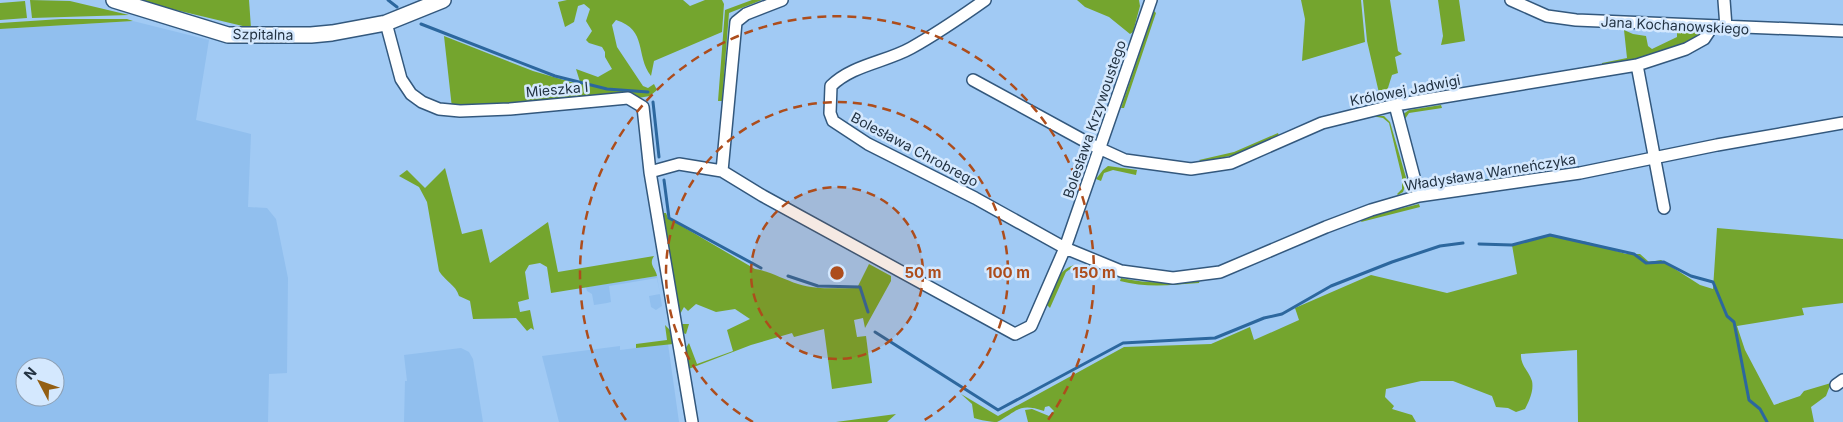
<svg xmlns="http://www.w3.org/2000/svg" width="1843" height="422" font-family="Inter,sans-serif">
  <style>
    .built { fill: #91bfee; fill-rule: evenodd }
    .green { fill: #74a52e }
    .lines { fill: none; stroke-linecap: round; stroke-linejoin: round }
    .stream { stroke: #2c679e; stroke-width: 3 }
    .street-casing { stroke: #33587d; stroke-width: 14 }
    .secondary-casing { stroke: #33587d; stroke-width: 18 }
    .street { stroke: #fff; stroke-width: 11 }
    .secondary { stroke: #fff; stroke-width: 15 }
    .ring { fill: none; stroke: #ad4d1c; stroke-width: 2.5; stroke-dasharray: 9 6 }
    .labels { text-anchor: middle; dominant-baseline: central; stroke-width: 5; stroke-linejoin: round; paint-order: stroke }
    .street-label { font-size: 14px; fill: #223242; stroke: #d4e8fe }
    .centre { fill: #ad4d1c; stroke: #d4e8fe; stroke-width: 2.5 }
    .ring-label { font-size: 15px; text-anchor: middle; font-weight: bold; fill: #ad4d1c; stroke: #d4e8fe; stroke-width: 5; stroke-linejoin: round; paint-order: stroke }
  </style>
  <rect width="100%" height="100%" fill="#a1caf4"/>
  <!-- built -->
  <path class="built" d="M133,21l76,19 -13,80 55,14 -3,73 19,1 9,11 12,59 -1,95 -18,1 -1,48h-268v-393zM25,367h30v30h-30z
    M657,276l5,30 -6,4 -5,-3 -2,-11 11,-2 -3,-16 -48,8 2,16 -4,1 -13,2 -2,-11 -5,-3 -1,-4z
    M668,344l11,78h-120l-17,-66 78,-10v4z
    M461,348l8,4 4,7 10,63h-79l1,-41h2l-3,-26z"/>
  <!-- green -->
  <path class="green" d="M30,0l40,1 59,14 -97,3z
    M134,0h115l2,28z
    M567,0h116l7,6 15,-6h17l2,4 -2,28 -68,29 -3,15c-16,-21 -3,-46 -35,-56l-4,5 5,22 26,39 5,2 6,-4 3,6 -7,6 -12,2 -186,10 -8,-72 89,35 48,14 -5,-16 22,8 14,-8 -7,-12v-5l-3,-5 -13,-4 -3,-3 6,-9 -6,-10 4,-12 -6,-5 -6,2 -4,16 -9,5 -7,-25z
    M752,0h10l-33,13 -7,88h-4l7,-91z
    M1077,0h62l1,6 -7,26 -3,2 -21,-17 -24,-10z
    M1301,0h60l4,42 -63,19 3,-42z
    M1363,0h27l8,51 4,3 -7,3 3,16 -6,2 -5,16 -8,2 -12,-52z
    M1438,0h21l6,41 -24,4 2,-9z
    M25,1l2,17 -27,2v-17z
    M1154,11l2,2 -32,95h-3z
    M61,19h66l6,2 -133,8v-6z
    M1624,30l9,4 13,2 2,10 4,3 25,-12v-5h21l1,3c-16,19 -72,26 -97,30v-2l25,-5z
    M1441,105l1,3 -33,5 -4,6 16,61 6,5 44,-3 39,-7v3l-77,13 -9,-2 -4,-5 -18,-69 7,-5z
    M1372,116h12l6,6 17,59 -4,11 -5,3 -1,-1 5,-5v-12l-13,-54 -6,-5z
    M1278,133l1,3 -41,18 -36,8 -3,-2 35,-8z
    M1108,166l29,4 -1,5 -23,-5 -9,3 -3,8 -5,-2 7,-9z
    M445,168l17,66 20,-5 8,34 58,-41 10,50 96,-16c-6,9 2,12 3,20l-106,17 -4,-26 -7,-4 -11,2 -4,7 4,27 -11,3 2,10 10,-2 4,20 -3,-2 -4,3 -11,-13 -43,1 -3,-18 -11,-5c-3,-11 -14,-15 -20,-25l-12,-69 -8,-15 -20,-11 8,-6 18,18z
    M1419,204l1,3 -59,15 2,-4z
    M661,213h5l2,5 87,51c14,2 28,10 43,15 19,6 40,4 59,4l12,-24 22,12v5l-26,47 -2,-10 -9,2 3,17 9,-1 6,47 -40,6 -8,-60 -30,8 -2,-4 -41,12 -65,25 -2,-19 5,-8 8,21 36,-13 -6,-21 23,-11 -15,-10 -19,3 -20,-8 -8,7 -4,-4 -5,9 2,8h8l-3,10 -3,-1 -4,-5z
    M1717,228l126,11v64l-41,5 2,7 -67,11 8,24 29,55 26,-9 4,-5 27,-8 -5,13 -15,11 3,15h-236l-1,-72 -56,4c-1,11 8,17 11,27 2,10 -3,20 -7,28l-9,3 -8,-4 -12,-1 -4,-11 -39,-15h-32l-35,8 -1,8 9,9 -2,3 20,6 4,7h-388l-3,-12 7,-1 17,7 5,-5 -5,-5 -4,1 -1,4c-26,-9 -27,1 -47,11 -6,0 -17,-2 -23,-4l-2,-14 -11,-10 37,22 126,-69 87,-3 39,-17 4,13 45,-20 -4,-12 76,-33 76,18 70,-19 -5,-29 38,-10 37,7 39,12h14l9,8 12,-2 39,25 13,4z
    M1076,265l-10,7 -16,36 -4,-4c7,-14 12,-37 30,-39z
    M1121,278c27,6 52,5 79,2l-1,3c-27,2 -53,5 -79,-2z
    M665,325l5,5 3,14 -37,4v-4l31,-4z
    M896,414l-9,8h-51z"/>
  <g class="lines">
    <!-- stream -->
    <path class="stream" d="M388,0l9,7
      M421,24l134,52 52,13 41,3
      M653,102l6,55
      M664,180l5,38 92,50
      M1479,244l33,1 38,-10 84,19 12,9 18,-1 27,14 22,6 14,34 7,6 15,78 11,9 7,13
      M788,276l30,10 42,1 8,25
      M875,332l123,78 125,-67 92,-5 49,-20 18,-4 49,-28 61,-24 48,-16 23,-3"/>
    <!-- street casing -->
    <g class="street-casing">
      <path id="street" d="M782,0l-36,14 -10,8 -14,149 41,25 252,138 16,-8 34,-78 86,-248
        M985,0c-24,17 -49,34 -74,48 -25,14 -59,17 -80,38l-1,27 3,8 35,23 107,54 90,50 56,23 52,7 47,-6 106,-45 45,-17 48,-14 161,-23 137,-28 126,-22
        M1511,0l36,16 29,4 267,11
        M1724,0l2,27
        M386,23l15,56 10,15 11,8 17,7 21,2 50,-2 118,-11 15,9 7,65 42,250
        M1637,65l27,143
        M973,80l119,65 33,15 66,9 40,-6 91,-40 73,-18 242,-40 49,-16 18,-10 8,-12
        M1395,105l24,91
        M650,172l29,-8 43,7
        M1836,385l7,-5"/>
    </g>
    <!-- secondary casing -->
    <g class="secondary-casing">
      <path id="secondary" d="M114,0l114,35h83l21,-2 54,-10 57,-23"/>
    </g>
    <!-- street -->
    <use href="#street" class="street"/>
    <!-- secondary -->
    <use href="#secondary" class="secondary"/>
  </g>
  <!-- distance rings -->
  <circle cx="837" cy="273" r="86" fill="#ad4d1c" fill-opacity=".12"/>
  <g class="ring">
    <circle cx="837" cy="273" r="86"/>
    <path d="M753 422A171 171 0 1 1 921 422"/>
    <path d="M626 420A257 257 0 1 1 1048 420"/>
  </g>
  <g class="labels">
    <!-- street labels -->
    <g class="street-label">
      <text transform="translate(1675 25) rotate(3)">Jana Kochanowskiego</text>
      <text transform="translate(263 34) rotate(1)">Szpitalna</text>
      <text transform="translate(557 89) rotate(-5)">Mieszka I</text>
      <text transform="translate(1405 90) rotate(-11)">Królowej Jadwigi</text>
      <text transform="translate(1094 119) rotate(-71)">Bolesława Krzywoustego</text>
      <text transform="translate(915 149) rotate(28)">Bolesława Chrobrego</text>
      <text transform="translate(1490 172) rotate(-9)">Władysława Warneńczyka</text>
    </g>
  </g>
  <circle cx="837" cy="273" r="8" class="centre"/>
  <g class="ring-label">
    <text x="923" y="278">50 m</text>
    <text x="1008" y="278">100 m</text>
    <text x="1094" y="278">150 m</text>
  </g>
  <!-- north arrow -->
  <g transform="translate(40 382) rotate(311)"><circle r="24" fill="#d4e8fe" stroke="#8d9fb3"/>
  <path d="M0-4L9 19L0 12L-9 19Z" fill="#935e12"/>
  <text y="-8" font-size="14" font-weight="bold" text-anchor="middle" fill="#223242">N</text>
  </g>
</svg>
